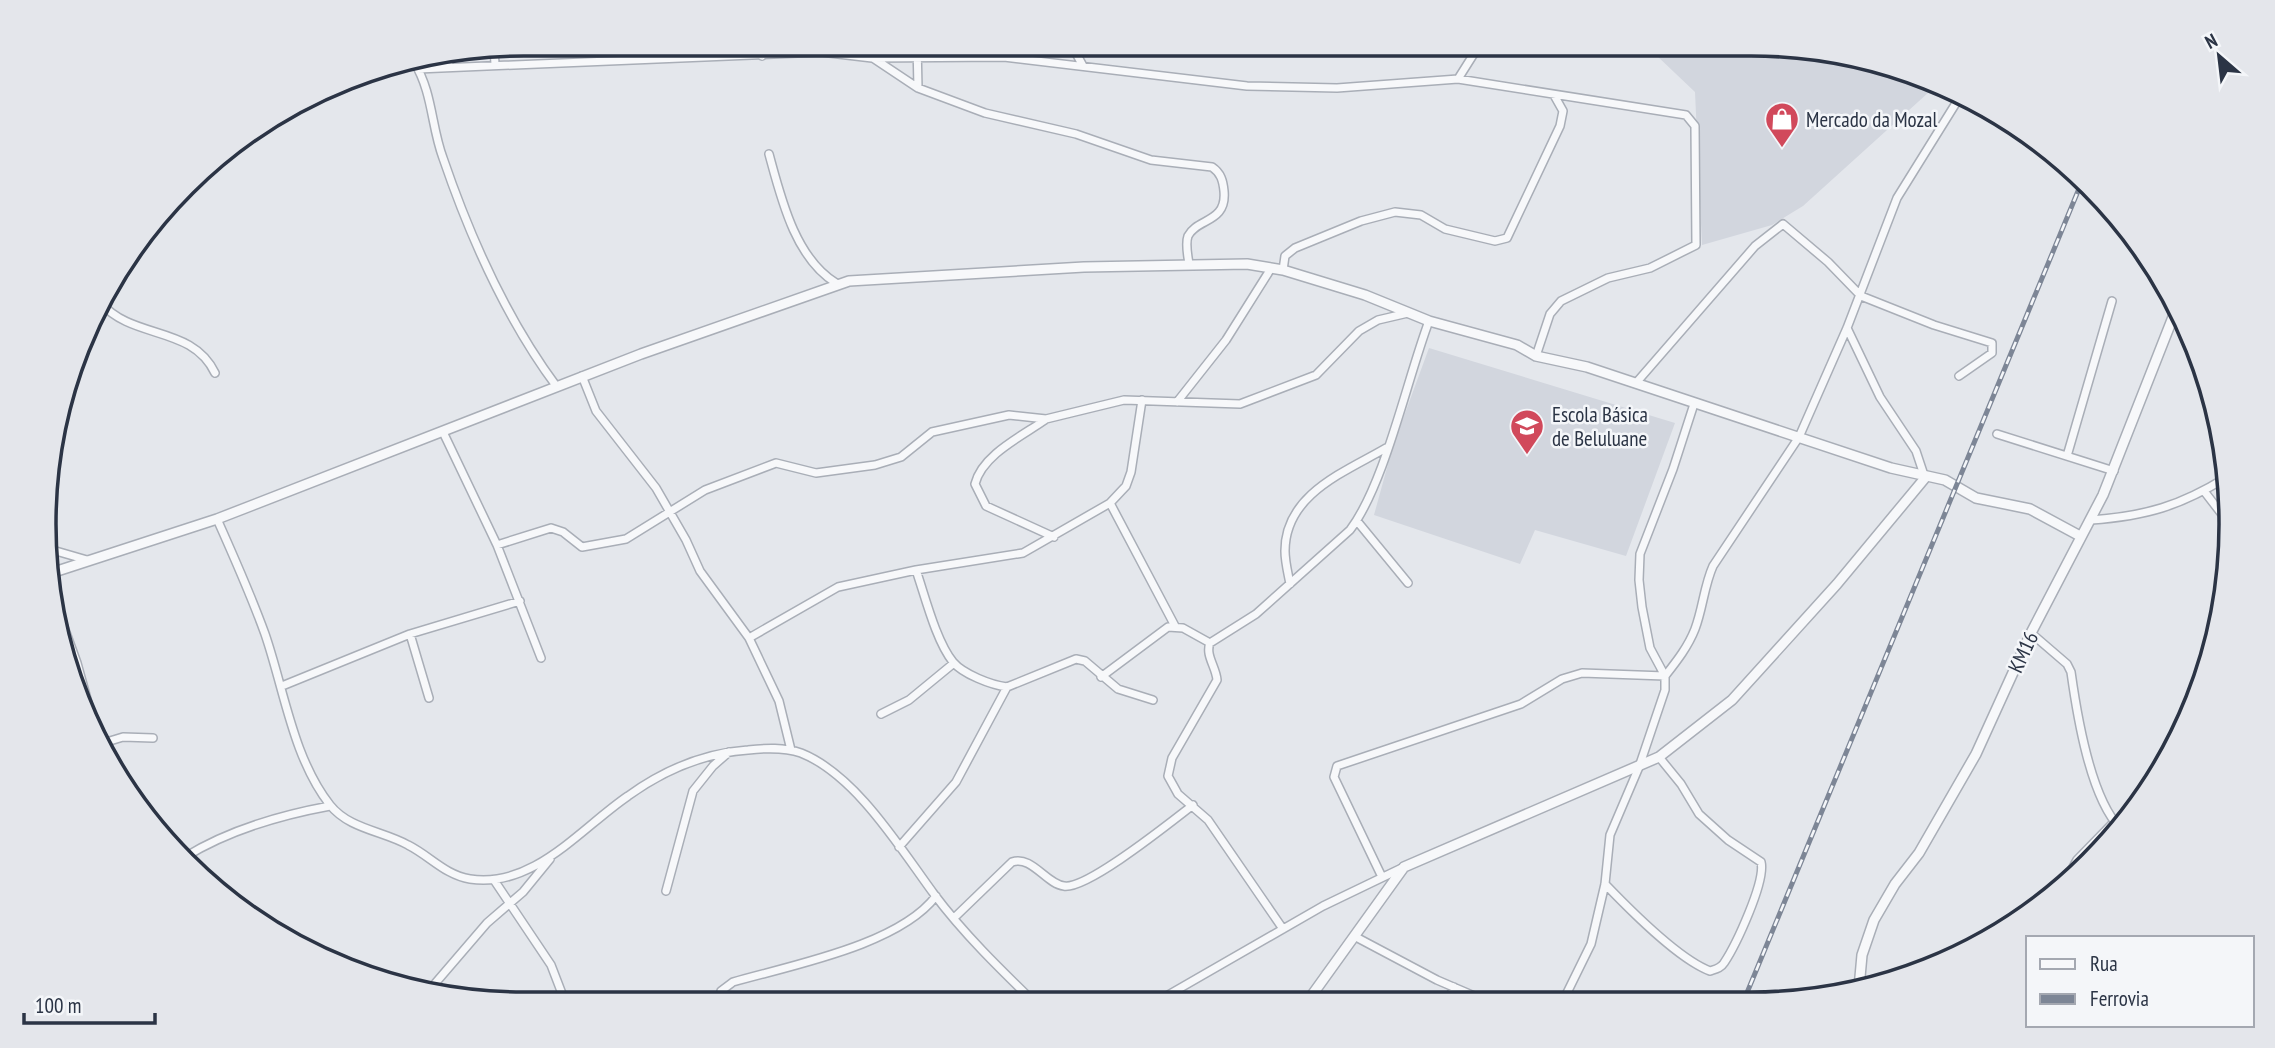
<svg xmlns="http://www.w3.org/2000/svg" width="2275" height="1048" font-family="'PT Sans Narrow',sans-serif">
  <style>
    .built { fill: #d2d6de }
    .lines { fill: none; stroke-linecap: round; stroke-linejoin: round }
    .minor-casing { stroke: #a9aeb7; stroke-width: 10 }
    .tertiary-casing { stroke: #a9aeb7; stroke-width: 12 }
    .minor { stroke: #f7f8fa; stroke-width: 7 }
    .tertiary { stroke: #f7f8fa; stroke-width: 9 }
    .rail-casing { stroke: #7d8696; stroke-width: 5 }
    .rail { stroke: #f4f6f9; stroke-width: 2.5; stroke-dasharray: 8; stroke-linecap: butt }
    .labels { text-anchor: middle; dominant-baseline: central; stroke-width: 5; stroke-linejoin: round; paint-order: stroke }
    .poi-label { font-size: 21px; fill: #2b3445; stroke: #f4f6f9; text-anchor: start }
    .street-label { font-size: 21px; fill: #2b3445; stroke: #f4f6f9 }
    .rim { fill: none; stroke: #2b3445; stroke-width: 3.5 }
  </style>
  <rect width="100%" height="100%" fill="#e4e7ec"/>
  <!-- built -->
  <path class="built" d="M1663,44h88l94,9 94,30 -136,123 -31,19 -70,20 -7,-153 -40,-38z
    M1429,348l246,75 -49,133 -91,-26 -15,34 -146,-49 19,-69z"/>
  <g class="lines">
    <!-- minor casing -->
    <g class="minor-casing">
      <path id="minor" d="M917,44l1,44
        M1071,44l12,22
        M494,49l1,15
        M762,56l5,-12
        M435,58l15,8
        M873,58l45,30 67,25 91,21 75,26 61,7c9,6 11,14 12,24 3,32 -27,27 -36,45 -3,8 0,20 1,28
        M414,62c19,31 17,64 29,96 27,79 64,162 114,229
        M418,69l403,-17 51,6 132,-1 243,29 90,2 121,-9 228,36 9,11 1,119 -46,23 -42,10 -47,23 -11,13 -14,42
        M1458,79l22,-35
        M769,154c12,44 26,104 67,129
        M1283,270l2,-14 10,-8 66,-27 34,-9 26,3 24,14 50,12 12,-3 53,-112 3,-15 -9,-16
        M101,303c32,37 91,22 114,70
        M1847,328l33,69 36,54 9,27
        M582,376l14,35 60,77 30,52 14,31 49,67 30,63 12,49
        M1636,383l119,-137 28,-22 45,38 33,34 73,29 58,18v10l-33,23
        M1177,402l49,-62 44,-70
        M1045,420c-23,16 -63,35 -70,64l11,22 68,31
        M443,432l54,113 44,113
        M1997,434l117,37
        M2067,456l45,-155
        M2204,491l27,35
        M1110,503l65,123
        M217,519c17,38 34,76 48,115 19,55 28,124 65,171 19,24 53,26 78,40 22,11 37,30 62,34 63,10 111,-51 158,-83 36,-26 76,-43 120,-46 18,-2 36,-3 53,3 55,22 99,95 133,141 29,39 66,75 101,109
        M2091,520c55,-4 89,-14 136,-43
        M1357,521l51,62
        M497,545l54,-17 12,4 19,15 44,-8 79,-49 71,-27 40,10 59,-8 26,-8 31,-25 77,-17 37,4 78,-19 116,4 76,-29 43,-44 19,-11 30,-7
        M49,549l38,11
        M916,570c9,26 20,71 37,92 10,12 38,23 54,25l69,-28 9,2 33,28 35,11
        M48,583l29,80 23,83
        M1290,584c-2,-11 -5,-22 -5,-33 0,-57 60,-79 101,-103
        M2031,633l36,31 4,8c6,43 19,125 49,156
        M410,634l19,64
        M749,638l89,-51 78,-17 107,-17 87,-50 16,-17 5,-14 11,-72
        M1101,677l67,-50 15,1 27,15
        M282,686l128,-52 110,-33
        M881,714l28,-14 45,-37
        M100,744l23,-7 30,1
        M899,847l57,-65 51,-95
        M185,857c42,-26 96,-42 145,-51
        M1382,877l-48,-100 3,-11 184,-62 41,-25 20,-6 83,3c11,-14 23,-29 30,-47 8,-21 9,-43 18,-63l86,-129 48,-109 50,-130 64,-103
        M494,880l57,85 15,39
        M1605,884c25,26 73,75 105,87 6,-2 11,-3 14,-8 12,-18 42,-82 37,-101l-33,-22 -29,-26 -18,-30 -22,-27
        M2062,887l15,-27 37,-38
        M666,891l27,-100 20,-25 16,-14
        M955,917l57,-55c20,-7 34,22 52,24 23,4 108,-65 129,-81
        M1283,929l-75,-109 -30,-26 -10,-18 4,-18 45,-78c-1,-13 -12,-25 -7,-37l46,-29 94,-84c35,-46 57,-151 79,-209
        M1354,936l83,44 49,21
        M426,994l61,-71 36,-31 27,-33
        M1448,1001l6,-14
        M1563,1001l28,-57 14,-60 5,-49 29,-68 26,-77v-14l-15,-28 -8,-41 -3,-27 1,-26 33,-85 21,-65
        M1156,1002l167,-96 81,-39
        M720,1004l1,-13 12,-9c59,-17 166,-37 203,-86"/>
    </g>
    <!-- tertiary casing -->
    <g class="tertiary-casing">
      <path id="tertiary" d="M48,574l169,-55 424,-165 208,-73 235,-14 163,-3 36,6 82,25 64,26 88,24 19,11 51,11 304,101 54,12 31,18 54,11 50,27
        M1859,988l3,-33 12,-35 21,-36 24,-31 57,-99 55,-121 72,-138 74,-188
        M1307,1002l97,-135 255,-110 73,-57 105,-116 88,-106"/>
    </g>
    <!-- minor -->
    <use href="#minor" class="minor"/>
    <!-- tertiary -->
    <use href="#tertiary" class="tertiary"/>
    <!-- rail casing -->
    <g class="rail-casing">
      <path id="rail" d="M1744,1000l339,-821"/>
    </g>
    <!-- rail -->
    <use href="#rail" class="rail"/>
  </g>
  <!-- icons -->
  <defs>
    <g id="shop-pin" transform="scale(1.75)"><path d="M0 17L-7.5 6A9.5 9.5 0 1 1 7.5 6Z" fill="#d1495b" stroke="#f4f6f9"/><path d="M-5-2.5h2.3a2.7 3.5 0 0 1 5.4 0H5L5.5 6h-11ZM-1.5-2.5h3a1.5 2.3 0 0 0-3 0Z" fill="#fff"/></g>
    <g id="school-pin" transform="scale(1.75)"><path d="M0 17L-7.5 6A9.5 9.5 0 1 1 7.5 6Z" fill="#d1495b" stroke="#f4f6f9"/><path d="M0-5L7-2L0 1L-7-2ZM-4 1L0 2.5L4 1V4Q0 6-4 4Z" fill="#fff"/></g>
  </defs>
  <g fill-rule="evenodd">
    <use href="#shop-pin" x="1782" y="119"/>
    <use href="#school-pin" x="1527" y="426"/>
  </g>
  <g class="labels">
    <!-- poi labels -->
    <g class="poi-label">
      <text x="1806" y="119">Mercado da Mozal</text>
      <text x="1552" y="414">Escola Básica<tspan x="1552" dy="24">de Beluluane</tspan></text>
    </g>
    <!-- street labels -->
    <g class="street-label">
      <text transform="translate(2023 652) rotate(-65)">KM16</text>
    </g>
  </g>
  <!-- crop -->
  <path d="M0 0H2275V1048H0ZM524 56H1751A468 468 0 0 1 2219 524V524A468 468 0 0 1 1751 992H524A468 468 0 0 1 56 524V524A468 468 0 0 1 524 56Z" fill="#e4e6eb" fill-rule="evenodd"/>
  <path class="rim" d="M524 56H1751A468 468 0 0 1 2219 524V524A468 468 0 0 1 1751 992H524A468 468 0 0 1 56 524V524A468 468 0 0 1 524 56Z"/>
  <!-- legend -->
  <rect x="2026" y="936" width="228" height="91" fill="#f4f6f9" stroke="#a4a8b1" stroke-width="2"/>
  <rect x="2040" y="959" width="35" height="10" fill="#f7f8fa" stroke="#a4a8b1" stroke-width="2"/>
  <text x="2090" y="971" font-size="21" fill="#2b3445">Rua</text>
  <rect x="2040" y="994" width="35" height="10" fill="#7d8696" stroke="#a4a8b1" stroke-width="2"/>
  <text x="2090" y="1006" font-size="21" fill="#2b3445">Ferrovia</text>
  <!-- north arrow -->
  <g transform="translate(2219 56) rotate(332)" stroke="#f4f6f9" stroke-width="5" paint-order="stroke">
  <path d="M0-5L12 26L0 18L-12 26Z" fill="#2b3445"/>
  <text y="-10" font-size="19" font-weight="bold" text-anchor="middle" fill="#2b3445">N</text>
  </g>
  <!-- scale -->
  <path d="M24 1013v10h131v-10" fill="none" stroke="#2b3445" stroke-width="3.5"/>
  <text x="35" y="1013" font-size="21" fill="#2b3445" stroke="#f4f6f9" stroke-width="5" paint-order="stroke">100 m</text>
</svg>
